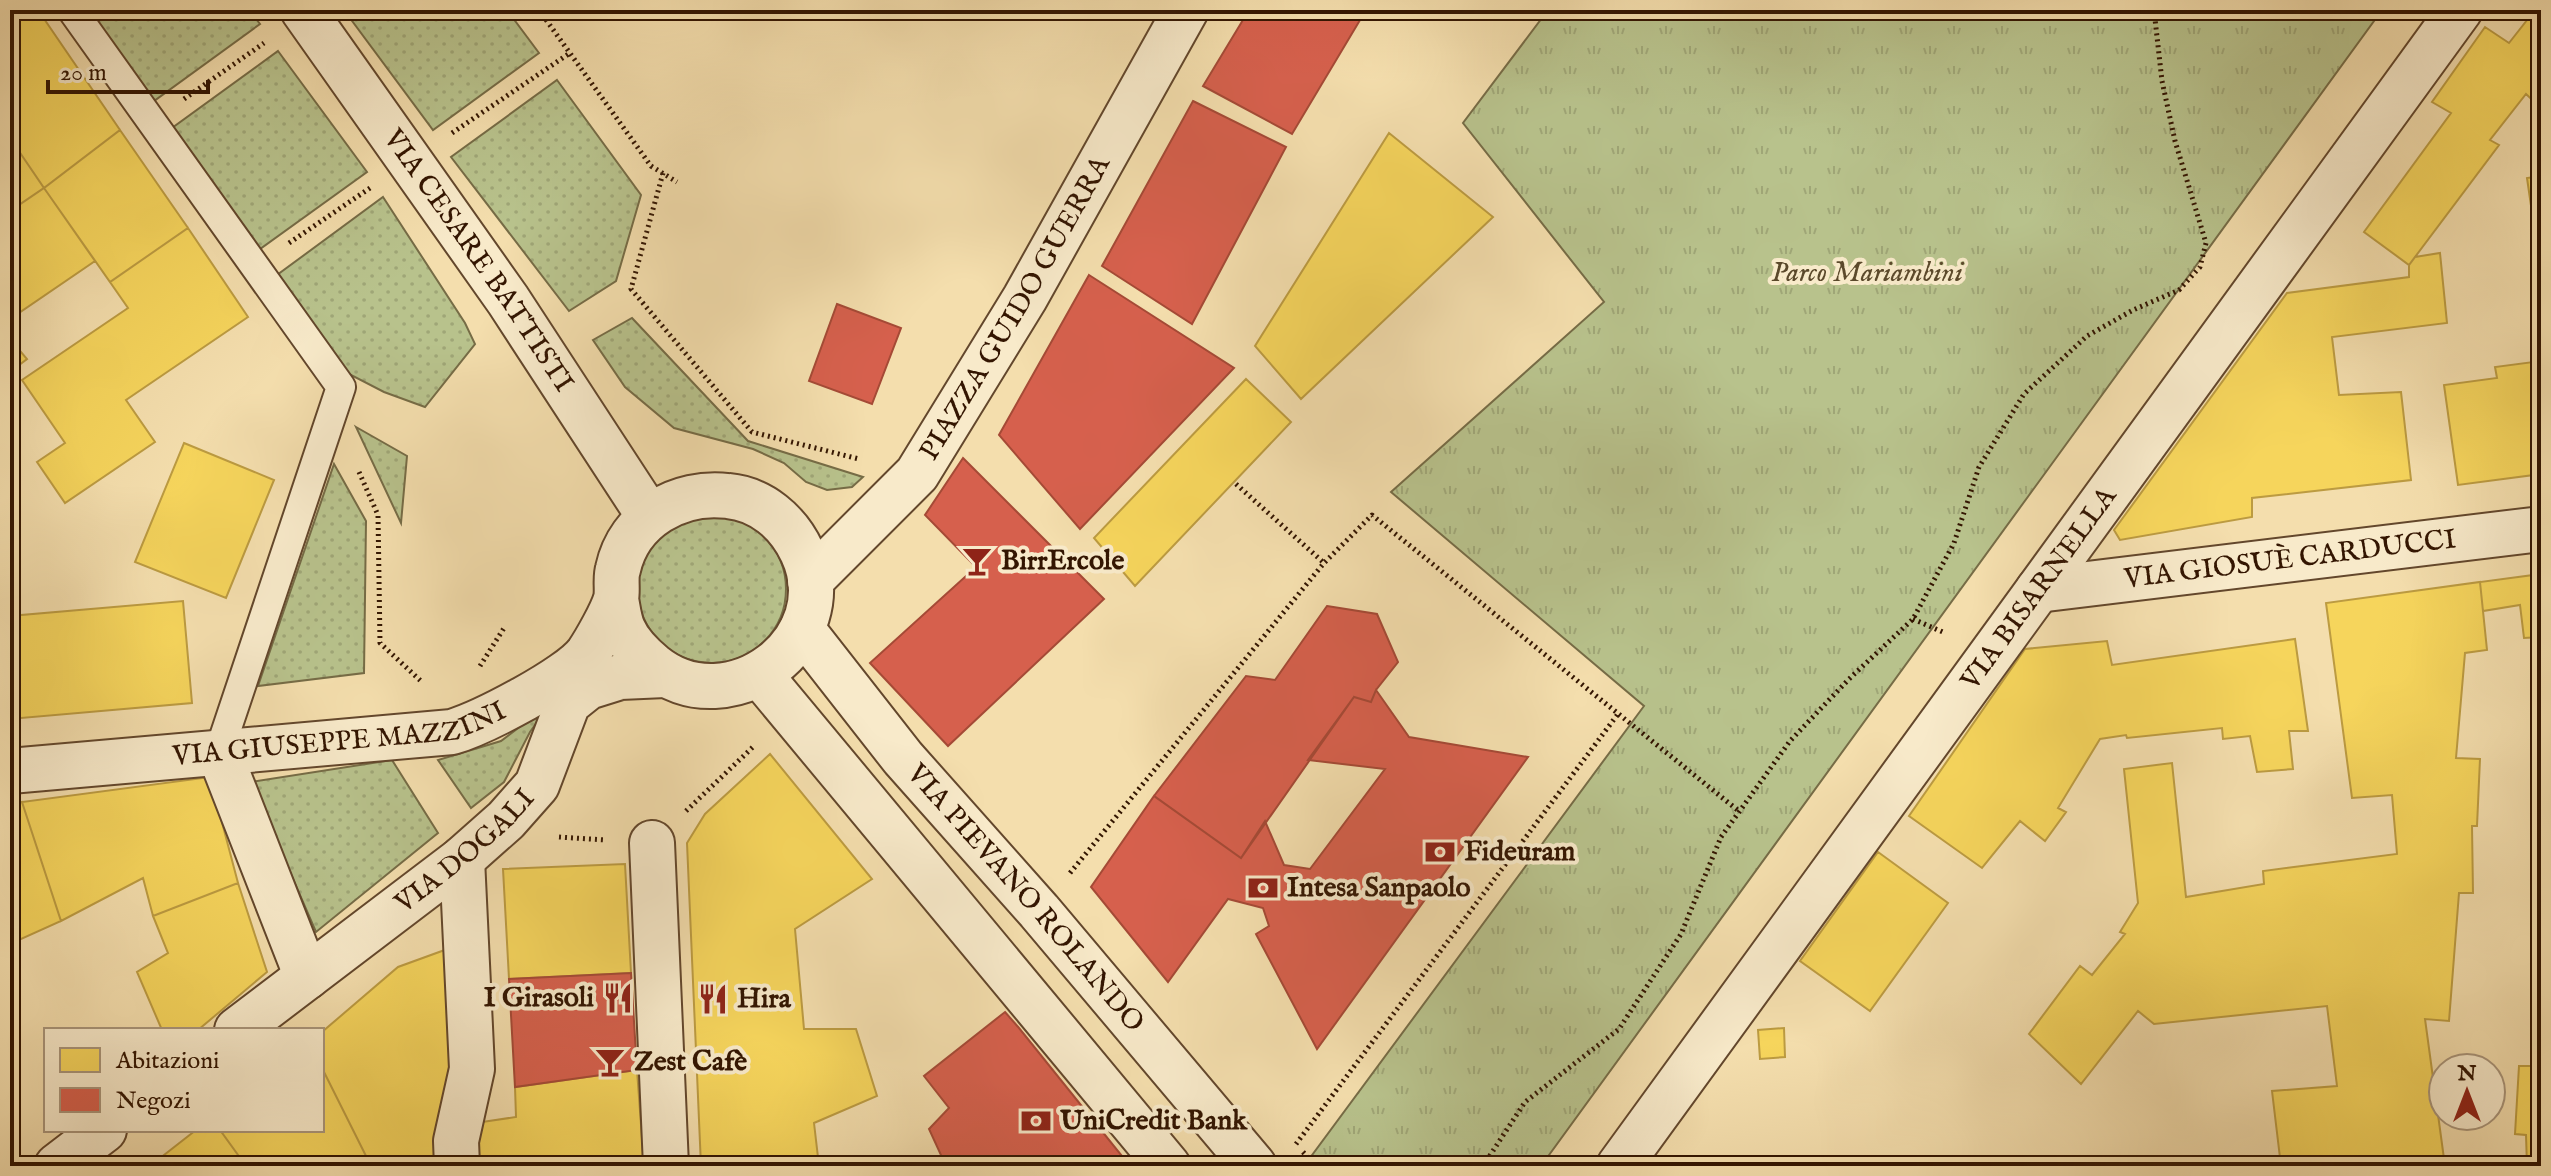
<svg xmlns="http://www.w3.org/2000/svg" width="2551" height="1176" font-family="'IM FELL English',serif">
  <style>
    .grass { fill: url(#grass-dots); stroke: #766c46; stroke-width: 2 }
    .park { fill: url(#park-tufts); stroke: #766c46; stroke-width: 2 }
    .homes { fill: #f6d55c; stroke: #bc9b41; stroke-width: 2 }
    .shops { fill: #d6604d; stroke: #a54a36; stroke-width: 2 }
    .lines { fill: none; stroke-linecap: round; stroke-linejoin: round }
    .lane-casing { stroke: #63472c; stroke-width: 32 }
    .street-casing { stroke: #63472c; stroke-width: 48 }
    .path { stroke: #331501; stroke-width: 5; stroke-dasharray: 2 4; stroke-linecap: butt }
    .lane { stroke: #f8eaca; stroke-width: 28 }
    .street { stroke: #f8eaca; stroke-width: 44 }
    .labels { text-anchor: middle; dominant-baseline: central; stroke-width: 8; stroke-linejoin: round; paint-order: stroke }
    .street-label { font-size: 28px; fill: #331501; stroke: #f8eaca }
    .park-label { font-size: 28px; font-style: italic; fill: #5b492b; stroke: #f8eaca }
    .poi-label { font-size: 28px; font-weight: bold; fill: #331501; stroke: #f8eaca; text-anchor: start }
  </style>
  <defs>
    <pattern id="grass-dots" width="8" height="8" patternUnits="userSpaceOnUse" patternTransform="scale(2)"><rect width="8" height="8" fill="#b8c28c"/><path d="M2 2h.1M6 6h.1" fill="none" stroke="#9fa677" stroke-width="1.8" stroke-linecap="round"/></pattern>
    <pattern id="park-tufts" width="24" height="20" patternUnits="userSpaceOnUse" patternTransform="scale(2)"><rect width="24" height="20" fill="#b8c28c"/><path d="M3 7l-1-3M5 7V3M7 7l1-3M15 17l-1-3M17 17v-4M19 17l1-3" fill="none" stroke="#9fa677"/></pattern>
  </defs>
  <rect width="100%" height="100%" fill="#f4dead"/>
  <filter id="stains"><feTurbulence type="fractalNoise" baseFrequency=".0025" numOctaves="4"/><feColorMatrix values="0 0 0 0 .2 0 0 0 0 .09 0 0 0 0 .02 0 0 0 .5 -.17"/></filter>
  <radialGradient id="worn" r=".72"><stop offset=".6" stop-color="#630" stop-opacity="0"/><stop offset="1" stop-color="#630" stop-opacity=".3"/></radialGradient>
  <!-- grass -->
  <path class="grass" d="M87,10h162l11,14 -106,77z
    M344,10h163l32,43 -106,77z
    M278,51l89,121 -107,77 -88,-121z
    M557,80l84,115 -25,86 -47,30 -118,-154z
    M383,197l82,126 10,21 -50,63 -41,-15 -35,-18 -72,-99z
    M632,318l116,123 115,36 -11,10 -25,3 -21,-8 -22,-19 -31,-14 -79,-21 -49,-41 -32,-47z
    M356,427l51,29 -6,67z
    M334,464l32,57 -2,152 -106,13z
    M638 589a74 74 0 1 1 148 0a74 74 0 1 1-148 0Z
    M550,704l-20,28 -26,50 -33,26 -33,-48 63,-19z
    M392,760l46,73 -122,99 -65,-150z"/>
  <!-- park -->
  <path class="park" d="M1548,10h834l-841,1156h-237l340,-460 -253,-214 213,-190 -141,-179z"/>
  <!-- homes -->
  <path class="homes" d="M10,10h28l82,120 -76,58 -34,-50z
    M2535,10h6v98l-15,-14 -36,46 9,5 -90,120 -45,-33 87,-119 -19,-11 53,-75 24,16z
    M120,130l68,98 -78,54 -66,-94z
    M1389,133l104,84 -192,182 -46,-53z
    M10,138l34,50 -34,23z
    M2541,176v99l-14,-97z
    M44,188l51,73 -85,58v-108z
    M188,228l60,89 -122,83 29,42 -90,61 -28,-41 28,-19 -43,-63 106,-72 -18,-26z
    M2440,253l7,70 -115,14 7,58 62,-3 10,88 -159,18v19l-132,23 -6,-10 173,-237 122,-16v-12l6,-8z
    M10,339l17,20 -17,13z
    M2533,362l8,60v52l-83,11 -14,-100 53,-7 -2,-11z
    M1246,379l45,43 -156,164 -41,-48z
    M184,443l90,37 -48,118 -91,-36z
    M2541,574v63l-17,1 -4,-33 -37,6 -3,-29z
    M2480,582l7,68 -22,3 -9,105 24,1 -3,67h-5l1,67h-14l-10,128 -24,-2 20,147h-164l-9,-75 65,-5 -10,-80 -173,18 -16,-13 -57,73 -52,-50 51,-68 12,9 33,-41 -5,-2 18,-29 -14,-134 48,-6 14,134 78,-13 -1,-13 134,-17 -5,-59 -40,3 -26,-195z
    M183,601l9,102 -182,16v-103z
    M2295,639l13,92h-19l4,38 -36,3 -7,-36 -27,3 -1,-11 -95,10 -1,-3 -26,4 -42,69 8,4 -21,29 -25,-20 -38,47 -73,-52 116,-167 82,-8 5,24z
    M770,754l102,125 -77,50 9,100h52l21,67 -63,27 5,43h-118l-14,-323 18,-29z
    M210,777l28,106 -85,33 -10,-38 -82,43 -39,-119z
    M22,802l39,119 -51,23v-140z
    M1878,852l70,51 -78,108 -70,-50z
    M625,864l6,109 -122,6 -6,-110z
    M238,883l29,89 -69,58h-36l-25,-58 31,-19 -15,-37z
    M453,947l8,116 -28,103h-62l-49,-98v-36l76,-65z
    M1784,1028l1,29 -25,2 -2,-29z
    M2519,1066h22v100h-14l-1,-31 -11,-1z
    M322,1068l49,98h-125l-26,-36h102z
    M637,1070l7,96h-169v-43l41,-6 -1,-30z
    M10,1103l10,55 -10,7z
    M196,1130h24l26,36h-96z"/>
  <!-- shops -->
  <path class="shops" d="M1249,10h117l-74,124 -89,-48z
    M1193,101l93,46 -94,177 -90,-58z
    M1089,275l145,93 -154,161 -81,-94z
    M837,304l64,24 -29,76 -63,-23z
    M963,458l141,141 -156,147 -78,-83 106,-96 -51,-52z
    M1327,606l50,8 21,48 -22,28 -5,12 -17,-5 -113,161 -87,-62 92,-120 29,4z
    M1376,690l33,47 119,20 -211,292 -61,-115 13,-8 -6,-18 -35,-9 -60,83 -77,-95 63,-91 87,62 24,-37 19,44 26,4 75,-100 -77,-9 46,-63 17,5z
    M631,973l6,97 -122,17 -6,-108z
    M1005,1012l14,16 111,138h-184l-17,-37 20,-21 -25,-32z"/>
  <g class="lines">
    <!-- lane casing -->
    <g class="lane-casing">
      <path id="lane" d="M72,10l269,377 -122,365"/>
    </g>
    <!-- street casing -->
    <g class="street-casing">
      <g id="street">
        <path id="s1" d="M303,10l205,290 141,216"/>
        <path id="s2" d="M810,581l107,-107 108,-176 161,-288"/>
        <path id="s3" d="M2038,590l503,-61"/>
        <path id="s4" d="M802,629l101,129 136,153 215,255"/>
        <path d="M760,675l408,491"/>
        <path d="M219,752l88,225"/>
        <path id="s5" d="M10,771l442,-39c30,-9 118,-54 136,-79 8,-12 24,-40 28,-54 2,-9 -1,-21 2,-30 11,-51 61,-79 110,-73 33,3 60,26 74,56 42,89 -73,174 -148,114 -12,-10 -25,-23 -31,-37 -4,-9 -5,-20 -7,-30"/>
        <path d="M652,843l14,323"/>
        <path id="s6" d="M237,1030l225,-171 44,-39 31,-35 31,-82 20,-16 32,-10 45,-2"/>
        <path d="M57,1166l47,-36"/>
        <path d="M457,1166l-1,-25 16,-72 -10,-210"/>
        <path id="s7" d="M1619,1166l841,-1156"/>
      </g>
    </g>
    <!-- path -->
    <path class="path" d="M539,10l112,156 26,16
      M184,99l80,-56
      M452,133l118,-80
      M663,173l-32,116 121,143 107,27
      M289,243l81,-55
      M359,472l19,43 2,128 43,40
      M1236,484l88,79
      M1913,619l32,14
      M480,666l24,-38
      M686,811l68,-65
      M559,837l46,3
      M1070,873l254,-310 48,-48 368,297
      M1296,1144l322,-430
      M1303,1152l13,14
      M1483,1166l42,-64 94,-73 62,-95 40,-97 69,-96 59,-62 64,-60 41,-76 25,-76 45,-73 63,-58 46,-26 46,-20 21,-23 6,-24 -31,-102 -13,-60 -7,-62 1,-9"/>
    <!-- lane -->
    <use href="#lane" class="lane"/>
    <!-- street -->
    <use href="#street" class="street"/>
  </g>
  <!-- icons -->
  <defs>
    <g id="bar-bare" transform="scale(2.4)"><path d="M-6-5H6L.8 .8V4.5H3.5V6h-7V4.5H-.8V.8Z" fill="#8f2418" stroke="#f8eaca" stroke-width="2.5" paint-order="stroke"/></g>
    <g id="bank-bare" transform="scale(2.4)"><path d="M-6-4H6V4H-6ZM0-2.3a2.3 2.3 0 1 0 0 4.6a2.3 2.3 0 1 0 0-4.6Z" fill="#8f2418" stroke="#f8eaca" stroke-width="2.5" paint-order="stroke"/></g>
    <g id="restaurant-bare" transform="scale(2.4)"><path d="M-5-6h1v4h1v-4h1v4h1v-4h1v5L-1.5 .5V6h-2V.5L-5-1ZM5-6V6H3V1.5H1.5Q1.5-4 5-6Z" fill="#8f2418" stroke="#f8eaca" stroke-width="2.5" paint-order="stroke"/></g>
  </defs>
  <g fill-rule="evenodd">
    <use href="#bar-bare" x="977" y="561"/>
    <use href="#bank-bare" x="1440" y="852"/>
    <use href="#bank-bare" x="1263" y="888"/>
    <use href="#restaurant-bare" x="618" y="998"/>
    <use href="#restaurant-bare" x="713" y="999"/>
    <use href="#bar-bare" x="610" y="1062"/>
    <use href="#bank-bare" x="1036" y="1121"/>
  </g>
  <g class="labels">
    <!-- street labels -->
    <g class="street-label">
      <text stroke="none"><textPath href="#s1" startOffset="306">VIA CESARE BATTISTI</textPath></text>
      <text stroke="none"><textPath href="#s2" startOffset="344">PIAZZA GUIDO GUERRA</textPath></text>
      <text stroke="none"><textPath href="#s3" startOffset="254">VIA GIOSUÈ CARDUCCI</textPath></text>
      <text stroke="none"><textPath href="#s7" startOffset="714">VIA BISARNELLA</textPath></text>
      <text stroke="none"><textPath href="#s5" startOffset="332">VIA GIUSEPPE MAZZINI</textPath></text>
      <text stroke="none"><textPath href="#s6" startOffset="290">VIA DOGALI</textPath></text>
      <text stroke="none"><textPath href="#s4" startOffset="350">VIA PIEVANO ROLANDO</textPath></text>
    </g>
    <!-- park labels -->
    <g class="park-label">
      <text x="1867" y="273">Parco Mariambini</text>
    </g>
    <!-- poi labels -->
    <g class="poi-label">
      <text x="1001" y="561">BirrErcole</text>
      <text x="1464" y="852">Fideuram</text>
      <text x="1287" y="888">Intesa Sanpaolo</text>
      <text x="594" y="998" text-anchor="end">I Girasoli</text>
      <text x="737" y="999">Hira</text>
      <text x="634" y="1062">Zest Cafè</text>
      <text x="1060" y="1121">UniCredit Bank</text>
    </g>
  </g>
  <!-- margin -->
  <rect width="2551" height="1176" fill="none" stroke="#f4dead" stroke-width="40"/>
  <rect x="12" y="12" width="2527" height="1152" fill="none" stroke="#331501" stroke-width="4"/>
  <rect x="20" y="20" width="2511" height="1136" fill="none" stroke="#331501" stroke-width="2"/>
  <!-- legend -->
  <rect x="44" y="1028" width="280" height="104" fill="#f8eaca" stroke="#a9957a" stroke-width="2"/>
  <rect x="60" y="1048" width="40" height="24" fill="#f6d55c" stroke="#a9957a" stroke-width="2"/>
  <text x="116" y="1068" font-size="24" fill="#331501">Abitazioni</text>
  <rect x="60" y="1088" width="40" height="24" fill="#d6604d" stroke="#a9957a" stroke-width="2"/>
  <text x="116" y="1108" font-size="24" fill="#331501">Negozi</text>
  <!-- north arrow -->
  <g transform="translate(2467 1092)"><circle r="38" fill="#f8eaca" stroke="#a9957a" stroke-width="2"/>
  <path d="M0-6L14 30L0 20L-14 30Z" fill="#8f2418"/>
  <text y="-12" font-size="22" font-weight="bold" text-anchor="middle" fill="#331501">N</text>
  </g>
  <!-- scale -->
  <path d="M48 80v12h160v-12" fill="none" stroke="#331501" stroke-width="4"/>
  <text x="60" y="80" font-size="24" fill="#331501" stroke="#f8eaca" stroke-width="6" paint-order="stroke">20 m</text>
  <rect width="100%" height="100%" filter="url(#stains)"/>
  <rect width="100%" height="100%" fill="url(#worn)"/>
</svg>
